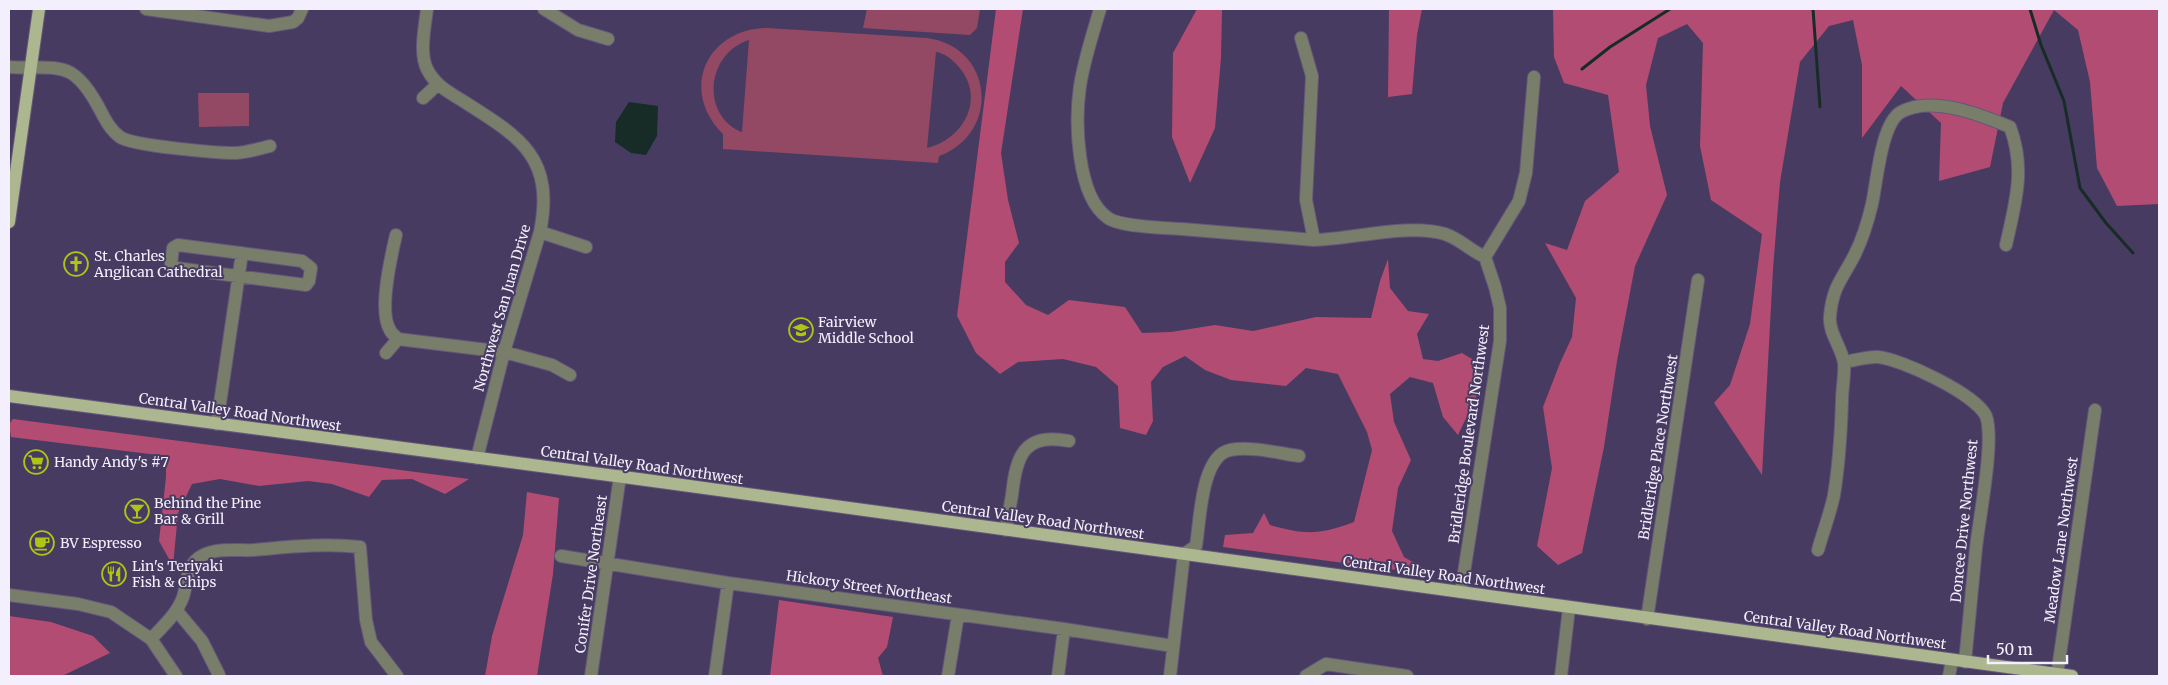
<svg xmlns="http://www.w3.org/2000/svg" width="2168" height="685" font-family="Merriweather,serif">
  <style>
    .green { fill: #934963; fill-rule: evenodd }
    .forest { fill: #b24c72 }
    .water { fill: #172c27 }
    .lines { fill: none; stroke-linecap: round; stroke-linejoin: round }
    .stream { stroke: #172c27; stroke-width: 3 }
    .minor-casing { stroke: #63587a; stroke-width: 14 }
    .major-casing { stroke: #63587a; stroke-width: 14 }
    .minor { stroke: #797e6b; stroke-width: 12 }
    .major { stroke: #acb68f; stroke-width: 12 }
    .labels { text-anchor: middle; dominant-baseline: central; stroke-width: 4; stroke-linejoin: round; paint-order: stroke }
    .poi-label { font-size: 14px; fill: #f3effd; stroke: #483b61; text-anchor: start }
    .street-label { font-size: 14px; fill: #f3effd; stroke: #483b61 }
  </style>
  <rect width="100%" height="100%" fill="#483b61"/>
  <!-- green -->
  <path class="green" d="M867,9h113l-3,19 -7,7 -107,-7z
    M767,28l160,10c67,9 74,95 12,118l-1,7 -215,-14v-15c-44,-43 -17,-105 44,-106zM749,40l-7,92h-1c-41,-18 -34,-79 8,-92zM936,52c8,1 16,7 22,14 28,31 7,73 -31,82z
    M198,93h51v33l-50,1z"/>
  <!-- forest -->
  <path class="forest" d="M996,9h27l-22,144 7,47 11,43 -14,19v20l21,23 22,10 21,-15 56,7 17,26 29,-1 44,-7 38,6 63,-14 55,1 9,-37 8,-22 2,29 18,23 21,3 -12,20 6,25 15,2 24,-8 20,12 -4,28 -20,42 -15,-18 -10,-34 -23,-6 -20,17 4,28 17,38 -13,28 -6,43 12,26 31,18 -212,-28 2,-12 28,-2 11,-20 6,12c35,10 49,10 84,-3l18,-72 -5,-18 -29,-58 -32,-6 -20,18 -55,-6 -26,-10 -20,-14 -22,11 -12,15 2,39 -7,14 -26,-7 -2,-42 -22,-19 -33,-8 -45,3 -18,12 -24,-21 -19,-37z
    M1197,9h25l-1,49 -6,70 -25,55 -18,-46 1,-84z
    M1389,9h33l-5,26 -5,59 -24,3z
    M1553,9h606v195l-42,2 -20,-38 -7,-86 -12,-52 -24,-20 -51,93 -13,64 -51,14 2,-58 -40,-37 -39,52v-73l-9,-45 -24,6 -29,36 -20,120 -7,87 -11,206 -48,-72 16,-18 20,-61 12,-90 -51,-34 -11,-54 3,-103 -16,-19 -29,14 -12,47 4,41 17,69 -32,71 -18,95 -13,86 -22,106 -24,12 -21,-19 15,-78 -9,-61 17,-44 12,-26 4,-39 -31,-55 22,7 18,-49 34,-29 -11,-77 -44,-12 -10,-26z
    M13,419l456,60 -24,15 -33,-15 -30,1 -13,17 -37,-13 -24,-3 -49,5 -39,-7 -28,5 -14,29 -5,53 -14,-25 7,-64v-21l-155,-19 -2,-13z
    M527,492l32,6 -6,76 -16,102h-52l7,-40 31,-101z
    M779,600l114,17 -6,30 -9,11 5,18h-113z
    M9,616l42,6 42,14 17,17 -48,23h-53z"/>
  <!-- water -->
  <path class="water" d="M629,102l29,4 -1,30 -11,19 -15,-2 -16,-11 1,-20z"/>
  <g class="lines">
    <!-- stream -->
    <path class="stream" d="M1813,9l7,98
      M2030,9l11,36 23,56 16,87 26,35 27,30
      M1582,69l28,-22 60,-38"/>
    <!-- minor casing -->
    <g class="minor-casing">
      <path id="minor" d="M146,9l123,17 24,-4 5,-4 4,-9
        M427,9c-2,17 -8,44 0,60 8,16 21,23 36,32 57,36 92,56 77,131l-36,120 -27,106
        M544,9l34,21 30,9
        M1100,9c-7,24 -16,51 -20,77 -5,34 -4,110 28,132 13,9 57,10 74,11 44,4 88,7 132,11 39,-1 95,-17 131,-6 15,5 26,17 40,23l10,30 5,21v33l-39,251
        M1301,38l11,38 -6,124 8,40
        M9,67c48,3 62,-10 89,39 6,11 11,23 22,31 13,9 97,16 116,16 12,-1 23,-4 34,-7
        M423,98l14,-13
        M540,232l46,15
        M396,235c-5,22 -18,76 -6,95 1,3 5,6 8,9l106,13 48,13 18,10
        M178,245l124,16 9,7 -2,13 -3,4 -130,-17 -5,-4 2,-16z
        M1485,257l34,-56 7,-28 8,-96
        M386,353l12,-14
        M1844,362c10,-1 23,-6 34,-5 23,2 98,37 108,59 9,24 -7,103 -10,132 -4,38 -7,76 -11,114
        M217,424l25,-171
        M1006,530c2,-12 4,-24 6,-35 4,-39 12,-63 57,-54
        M1818,550c5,-18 12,-36 16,-55 5,-31 7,-63 8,-94 0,-12 3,-26 2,-38 -2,-15 -16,-31 -14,-47 3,-31 12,-36 25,-62 8,-16 13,-33 17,-50 5,-22 9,-81 29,-92 31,-17 80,3 109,15 16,42 5,77 -4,118
        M561,556l167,27 336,46 109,17
        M9,595l69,9 33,8 40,27 25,37
        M177,611l25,30 17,34
        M1647,619l51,-339
        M151,639c12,-13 26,-25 32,-42 4,-12 3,-26 12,-36 14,-15 40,-10 58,-11 36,-3 71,-7 107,-3l6,73 5,22 26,34
        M591,676l29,-200
        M715,676l13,-93
        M948,676l10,-61
        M1058,676l6,-47
        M1170,676l14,-122 12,-8c4,-25 5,-90 34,-96 22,-4 47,3 69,6
        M1306,676l20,-12 81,12
        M1561,676l8,-68
        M1949,676l3,-16
        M2057,676l38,-266"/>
    </g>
    <!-- major casing -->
    <g class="major-casing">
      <path id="major" d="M9,222l30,-213
        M9,396l637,84 1426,196"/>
    </g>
    <!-- minor -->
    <use href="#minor" class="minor"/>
    <!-- major -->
    <use href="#major" class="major"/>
  </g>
  <!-- icons -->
  <defs>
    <g id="church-ring" transform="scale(1.25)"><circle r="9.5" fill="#483b61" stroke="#acc613" stroke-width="1.5"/><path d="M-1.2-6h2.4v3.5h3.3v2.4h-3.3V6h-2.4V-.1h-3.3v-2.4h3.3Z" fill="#acc613"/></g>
    <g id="school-ring" transform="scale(1.25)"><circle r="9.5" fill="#483b61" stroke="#acc613" stroke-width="1.5"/><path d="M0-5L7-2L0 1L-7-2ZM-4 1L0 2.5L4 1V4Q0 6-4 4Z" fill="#acc613"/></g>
    <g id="supermarket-ring" transform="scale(1.25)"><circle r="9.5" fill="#483b61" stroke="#acc613" stroke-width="1.5"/><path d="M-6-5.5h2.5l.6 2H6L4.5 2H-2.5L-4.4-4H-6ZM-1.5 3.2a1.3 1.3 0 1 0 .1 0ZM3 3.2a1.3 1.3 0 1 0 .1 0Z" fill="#acc613"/></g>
    <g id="bar-ring" transform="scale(1.25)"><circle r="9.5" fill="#483b61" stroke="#acc613" stroke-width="1.5"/><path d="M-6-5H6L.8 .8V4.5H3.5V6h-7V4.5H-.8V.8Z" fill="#acc613"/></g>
    <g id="cafe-ring" transform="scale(1.25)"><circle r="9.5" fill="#483b61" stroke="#acc613" stroke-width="1.5"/><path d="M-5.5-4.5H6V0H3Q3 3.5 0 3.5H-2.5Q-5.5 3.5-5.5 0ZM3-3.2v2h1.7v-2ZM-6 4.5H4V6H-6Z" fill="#acc613"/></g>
    <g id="restaurant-ring" transform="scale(1.25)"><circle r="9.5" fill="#483b61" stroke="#acc613" stroke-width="1.5"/><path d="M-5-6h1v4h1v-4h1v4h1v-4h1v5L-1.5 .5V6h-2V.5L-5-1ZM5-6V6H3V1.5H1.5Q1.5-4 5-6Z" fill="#acc613"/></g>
  </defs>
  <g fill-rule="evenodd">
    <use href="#church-ring" x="76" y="264"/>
    <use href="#school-ring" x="801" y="330"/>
    <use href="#supermarket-ring" x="36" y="462"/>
    <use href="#bar-ring" x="137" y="511"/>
    <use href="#cafe-ring" x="42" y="543"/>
    <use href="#restaurant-ring" x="114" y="574"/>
  </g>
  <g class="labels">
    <!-- poi labels -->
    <g class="poi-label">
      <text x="94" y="256">St. Charles<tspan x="94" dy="16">Anglican Cathedral</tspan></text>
      <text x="818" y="322">Fairview<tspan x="818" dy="16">Middle School</tspan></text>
      <text x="54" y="462">Handy Andy's #7</text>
      <text x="154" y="503">Behind the Pine<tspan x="154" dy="16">Bar &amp; Grill</tspan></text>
      <text x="60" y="543">BV Espresso</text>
      <text x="132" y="566">Lin's Teriyaki<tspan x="132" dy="16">Fish &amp; Chips</tspan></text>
    </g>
    <!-- street labels -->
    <g class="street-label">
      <text transform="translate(502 308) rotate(-74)">Northwest San Juan Drive</text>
      <text transform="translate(240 412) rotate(8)">Central Valley Road Northwest</text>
      <text transform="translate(1469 434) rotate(-82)">Bridleridge Boulevard Northwest</text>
      <text transform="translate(1658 447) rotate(-81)">Bridleridge Place Northwest</text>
      <text transform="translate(642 465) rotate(8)">Central Valley Road Northwest</text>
      <text transform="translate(1043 520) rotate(8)">Central Valley Road Northwest</text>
      <text transform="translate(1964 521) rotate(-84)">Doncee Drive Northwest</text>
      <text transform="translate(2061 540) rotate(-82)">Meadow Lane Northwest</text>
      <text transform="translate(591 574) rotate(-82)">Conifer Drive Northeast</text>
      <text transform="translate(1444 575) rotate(8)">Central Valley Road Northwest</text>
      <text transform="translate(869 587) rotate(8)">Hickory Street Northeast</text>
      <text transform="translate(1845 630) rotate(8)">Central Valley Road Northwest</text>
    </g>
  </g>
  <!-- border -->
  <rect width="2168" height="685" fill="none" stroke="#f3effd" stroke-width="20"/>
  <!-- scale -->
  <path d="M1988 655v8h79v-8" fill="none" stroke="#f3effd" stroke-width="2.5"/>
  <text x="1996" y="655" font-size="15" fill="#f3effd" stroke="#483b61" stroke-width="4" paint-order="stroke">50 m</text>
</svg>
